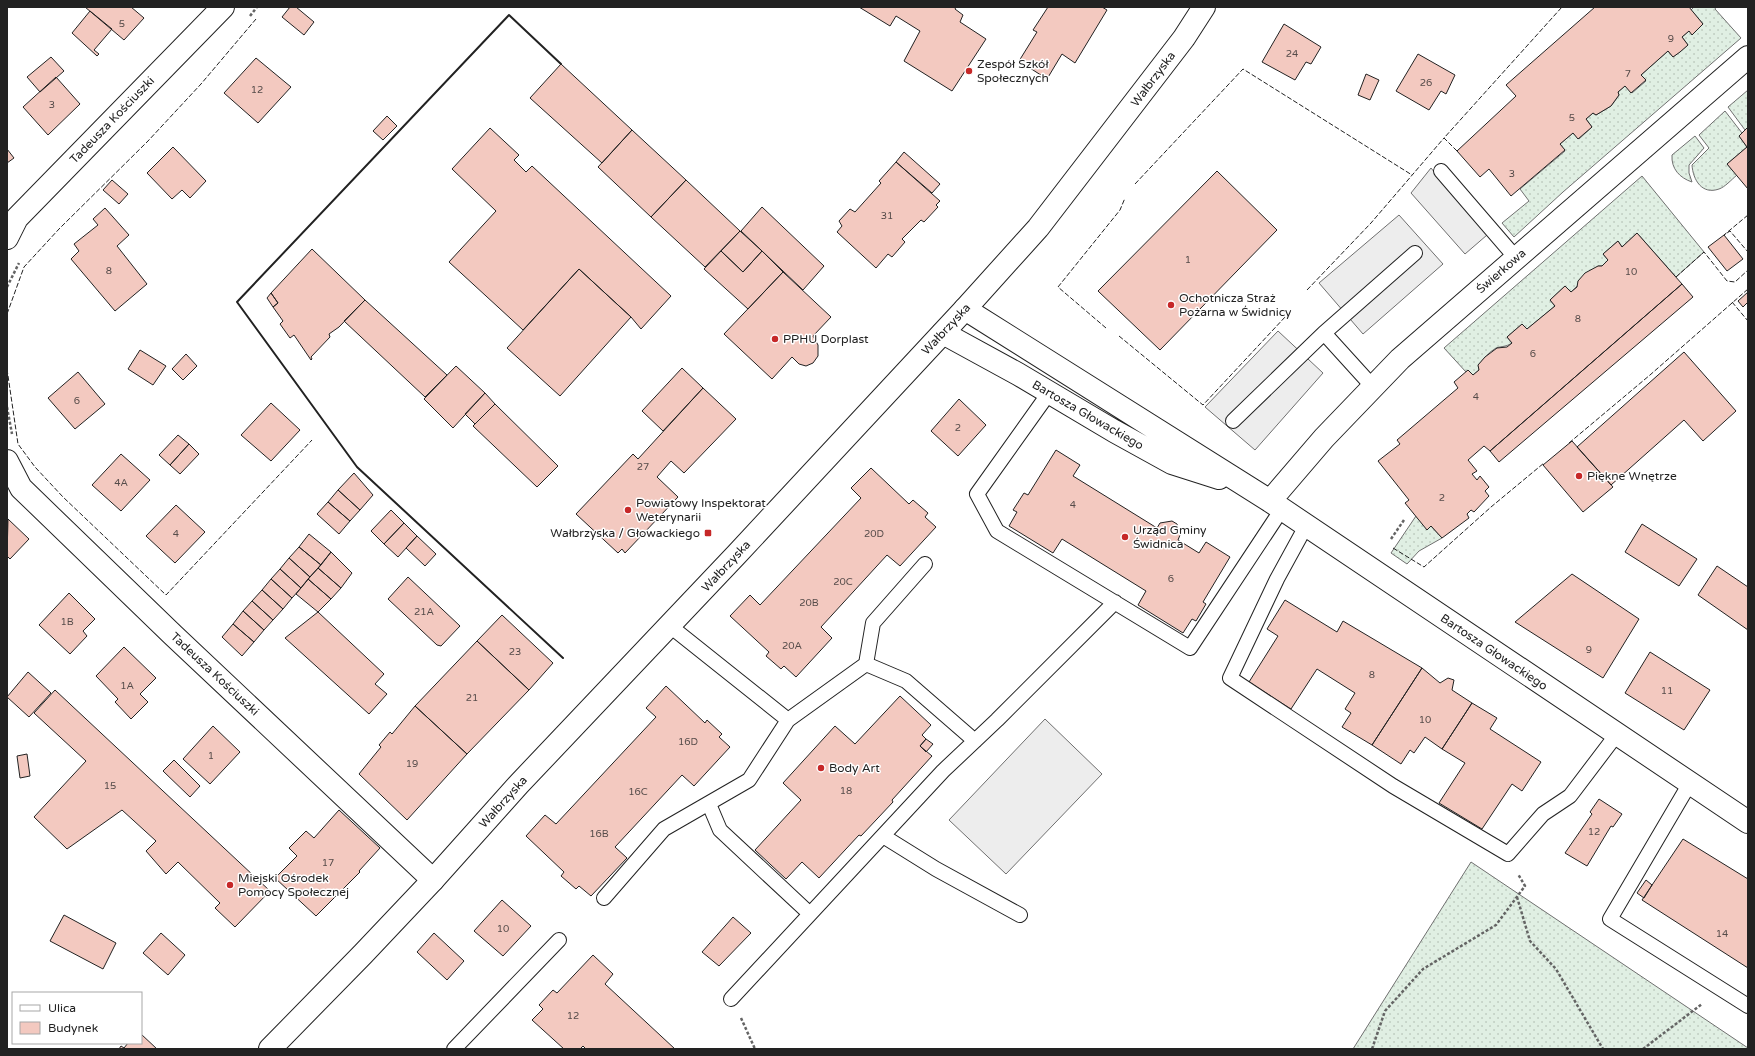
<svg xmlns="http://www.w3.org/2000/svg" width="1755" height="1056" font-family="'Varela Round',sans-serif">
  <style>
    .grass { fill: url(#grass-dots); stroke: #6f6f6f }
    .parking { fill: #ededed; stroke: #6f6f6f }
    .building { fill: #f3c9c0; stroke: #222 }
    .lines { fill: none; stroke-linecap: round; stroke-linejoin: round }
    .lane-casing { stroke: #222; stroke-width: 16 }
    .street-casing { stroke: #222; stroke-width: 24 }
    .secondary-casing { stroke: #222; stroke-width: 24 }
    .path { stroke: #646464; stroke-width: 2.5; stroke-dasharray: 3 2; stroke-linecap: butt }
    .lane { stroke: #fff; stroke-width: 14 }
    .street { stroke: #fff; stroke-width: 22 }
    .secondary { stroke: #fff; stroke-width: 22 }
    .fence { stroke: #222; stroke-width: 1; stroke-dasharray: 5 2; stroke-linecap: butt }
    .wall { stroke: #222; stroke-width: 2 }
    .poi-dot { fill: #c62828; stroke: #fff; stroke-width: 1.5 }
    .labels { text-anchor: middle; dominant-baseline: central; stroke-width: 3; stroke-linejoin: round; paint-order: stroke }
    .number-label { font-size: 10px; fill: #564c4a }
    .poi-label { font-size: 12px; fill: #222; stroke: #fff; text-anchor: start }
    .street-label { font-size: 12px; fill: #222; stroke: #fff }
  </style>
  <defs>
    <pattern id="grass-dots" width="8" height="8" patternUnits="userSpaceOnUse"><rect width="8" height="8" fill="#e0efe3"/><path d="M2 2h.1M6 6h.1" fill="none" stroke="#c0cdc2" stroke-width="1.8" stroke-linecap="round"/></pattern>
  </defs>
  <rect width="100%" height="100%" fill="#fff"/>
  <!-- grass -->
  <path class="grass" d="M1694,7h22l-1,2 26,29 -178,154 -49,45 -12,-14 27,-22 -9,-12 45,-38 -5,-7 13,-11 6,6 13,-12 -6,-8 7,-6 3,2 15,-9 8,-11 -1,-3 7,-6 7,7 14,-12 -5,-6 27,-24 5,6 15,-12 -6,-8 7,-6 3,3 11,-10 -12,-14z
    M1748,90v37l-3,3 -17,-23z
    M1725,111l17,22 -3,3 8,11 -20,17 10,11c-6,5 -12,12 -18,14 -17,6 -26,-9 -27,-24l17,-17 -10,-13z
    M1695,136l9,12 -15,17v8l3,9c-12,-4 -21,-13 -20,-27z
    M1642,176l62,76 -28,25 -39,-44 -15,14 -4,-6 -15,13 5,6 -6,6h-4l-27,26 -6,-6 -15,14 5,6 -28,23 -6,-4 -14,12 5,6c-6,4 -10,3 -16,5 -7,4 -13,11 -17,17v5l-6,5 -5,-5 -2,2 -22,-24z
    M1416,516l11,13 4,-3 11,12 -23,13 -12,13 -16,-11z
    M1471,862l277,186v1h-395z"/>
  <!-- parking -->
  <path class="parking" d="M1431,168l56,67 -22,19 -54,-61z
    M1399,215l44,49 -80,70 -44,-51z
    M1278,331l45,42 -68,77 -50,-43z
    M1045,719l57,55 -96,100 -57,-54z"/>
  <!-- building -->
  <path class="building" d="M85,7h46l13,11 -20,22z
    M290,7h6l18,15 -10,13 -22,-18z
    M859,7h97l-1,2 8,6 -3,7 26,17 -34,52 -48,-30 16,-30 -24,-15 -6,10z
    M1048,7h54l5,3 -32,53 -13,-9 -15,25 -28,-18 18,-29 -4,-2z
    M1595,7h94l14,17 -11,11 -3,-4 -7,6 6,8 -8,7 -7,5 -5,-6 -27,24 5,5 -15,13 -6,-7 -7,6 1,3 -8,11 -15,9 -3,-2 -7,6 6,8 -14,12 -5,-6 -13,11 5,6 -54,46 -22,-27 -9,8 -23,-26 59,-55 -10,-11z
    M90,11l22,18 -18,21 5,4 -2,2 -25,-23z
    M1284,24l37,23 -10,17 -5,-2 -11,18 -33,-18z
    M1418,54l37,21 -9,19 -5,-3 -12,19 -33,-19z
    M51,57l13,14 -24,21 -13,-15z
    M256,58l35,29 -33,36 -34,-30z
    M561,64l71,66 -30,33 -72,-65z
    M1366,74l13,6 -9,20 -12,-5z
    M56,77l24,27 -32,31 -25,-28z
    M387,116l10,10 -14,14 -10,-9z
    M1748,127v62l-21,-25 20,-17 -8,-11z
    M490,128l29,27 -5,5 12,12 6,-6 139,130 -30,33 -10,-12 -52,-48 -56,61 -74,-68 47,-51 -44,-42z
    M632,130l54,50 -35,37 -53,-50z
    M173,147l33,34 -16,17 -8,-8 -10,9 -25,-26z
    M7,149l7,9 -7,5z
    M904,152l36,32 -8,9 -36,-31z
    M896,162l44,39 -4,4 2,2 -14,15 -3,-2 -19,19 3,3 -13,15 -4,-3 -12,14 -39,-36 5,-6 -3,-5 11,-12 5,3 26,-29 -2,-2z
    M1217,171l60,59 -117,120 -62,-59z
    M112,180l16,14 -9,10 -16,-14z
    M686,180l54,51 -35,36 -54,-50z
    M762,207l62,59 -21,24 -62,-59z
    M105,208l24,27 -12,11 30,38 -32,27 -44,-52 8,-8 -5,-7 24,-19 -5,-6z
    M740,231l22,20 -19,21 -22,-21z
    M1637,233l45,51 -192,167 -6,-5 -16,14 9,11 -5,3 5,6 3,-4 9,11 -4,4 4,5 -15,16 -3,-2 -4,4 2,4 -27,20 -11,-12 -4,4 -22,-27 4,-3 -31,-39 22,-17 -3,-4 61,-52 -4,-6 14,-12 5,5 6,-5 -1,-5 7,-8 12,-9 10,-1 5,-4 -5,-6 15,-13 5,5 28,-23 -5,-6 15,-14 6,6 6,-5 1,-6 7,-8 13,-7h4l6,-6 -5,-6 15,-13 4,6z
    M1724,235l19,24 -16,12 -19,-24z
    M312,249l53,51 -26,27 -10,7 1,3 -19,20 1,2 -1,1 -17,-25 -4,3 -10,-14 3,-3 -10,-14 5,-4 -7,-10z
    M721,251l22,21 19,-21 21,21 -35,37 -44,-40z
    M579,269l52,48 -71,79 -53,-48z
    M783,272l48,45 -18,19 5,9v11l-5,7 -7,3 -7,-2 -7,-7 -20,22 -48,-45z
    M1682,284l11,13 -194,165 -9,-11z
    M1748,292v10l-5,5 -5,-6z
    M271,293l7,10 -5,4 -6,-9z
    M365,300l82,75 -22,22 -81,-76z
    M140,350l26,16 -13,19 -25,-16z
    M1684,352l52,59 -33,30 -19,-21 -73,65 -34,-38z
    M186,354l11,12 -14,14 -11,-11z
    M456,366l29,27 -32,35 -29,-29z
    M682,368l21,20 -40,43 -21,-20z
    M78,372l27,32 -30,25 -27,-31z
    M703,388l33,31 -52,54 -13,-12 -14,16 21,20 -53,56 -3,-4 -4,4 -42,-39 57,-60 5,5z
    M485,393l10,11 -20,20 -10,-10z
    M959,399l27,26 -28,31 -27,-25z
    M271,403l29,27 -29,31 -30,-26z
    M495,404l63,62 -21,21 -64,-61z
    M178,435l11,9 -19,21 -11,-10z
    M1572,441l41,46 -30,25 -40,-47z
    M189,444l10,10 -19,20 -10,-9z
    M1056,450l24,15 -7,11 84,52 3,-5 12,-2 5,3 3,11 -2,5 21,13 7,-11 24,15 -27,45 3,2 -10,17 -4,-2 -9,14 -45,-28 8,-14 -84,-52 -9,14 -44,-27 8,-14 -4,-2 11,-17 4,2z
    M121,454l29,26 -29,31 -29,-26z
    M871,468l38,36 4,-4 15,13 -3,4 11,10 -36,39 -13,-11 -66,72 11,11 -36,39 -12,-11 -3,3 -15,-13 3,-4 -39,-36 20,-21 10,10 101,-107 -10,-10z
    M354,473l19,22 -13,15 -22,-20z
    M338,490l22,20 -10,11 -22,-19z
    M328,502l22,19 -11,13 -22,-20z
    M176,505l29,27 -30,31 -29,-27z
    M391,510l13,13 -20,21 -13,-13z
    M8,519l21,20 -19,20 -3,-3z
    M404,523l13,13 -19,21 -14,-13z
    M1642,524l55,35 -18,27 -54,-34z
    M309,534l22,18 -10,13 -22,-18z
    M417,536l19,18 -11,12 -19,-18z
    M299,547l22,18 -11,12 -21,-19z
    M331,552l21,21 -11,15 -23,-20z
    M289,558l21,19 -9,11 -21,-19z
    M1717,566l31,21v43l-50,-35z
    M318,568l23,20 -10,11 -23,-20z
    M280,569l21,19 -9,10 -21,-19z
    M1572,574l67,45 -36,59 -88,-56z
    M408,577l52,49 -19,20 -4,-1 -49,-46z
    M271,579l21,19 -9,11 -21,-19z
    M308,579l23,20 -13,13 -22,-18z
    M262,590l21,19 -10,11 -21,-19z
    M69,593l26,26 -12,12 4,5 -17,18 -31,-29z
    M1285,600l52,32 6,-11 79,47 -50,77 -30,-18 9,-14 -6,-4 10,-16 -38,-24 -26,40 -42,-27 29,-46 -11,-7z
    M252,601l21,19 -9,10 -21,-19z
    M243,611l21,19 -10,12 -21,-18z
    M318,612l66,62 -9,10 12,10 -18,20 -84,-76z
    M502,615l51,48 -24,27 -52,-49z
    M233,624l21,18 -12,14 -20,-19z
    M477,641l52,49 -62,64 -52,-48z
    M124,647l32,31 -16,16 8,8 -17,17 -16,-17 3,-3 -22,-23z
    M1650,652l60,38 -26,40 -59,-37z
    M1422,668l18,15 8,-5 6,2 -2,10 20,13 -30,46 -17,-12 -11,16 -4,-3 -9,14 -29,-19z
    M28,672l23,21 -22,24 -22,-20z
    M666,686l39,37 2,-3 15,14 -3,3 11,10 -36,39 -12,-11 -67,72 12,11 -36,38 -12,-10 -3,3 -15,-13 3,-4 -38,-36 19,-21 11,9 100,-107 -10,-9z
    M55,690l215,201 -35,36 -20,-19 5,-5 -42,-41 -12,12 -20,-23 10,-10 -34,-31 -55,39 -33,-32 52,-56 -52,-48z
    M900,696l31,29 -9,10 4,4 -6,7 12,10 -40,44 1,2 -32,34 -2,-1 -40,43 -17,-16 -16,17 -31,-29 46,-50 -18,-17 52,-57 20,18z
    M1472,703l25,15 -7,11 51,33 -19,29 -10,-7 -30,45 -43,-26 26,-40 -23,-14z
    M415,706l52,48 -60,66 -48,-46 22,-27 -2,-2 11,-13 2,2z
    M213,726l27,26 -30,32 -27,-25z
    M926,739l7,5 -7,8 -6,-6z
    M27,754l3,22 -10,2 -3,-22z
    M174,760l26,26 -10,11 -27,-26z
    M1599,799l23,15 -9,13 -2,-1 -24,40 -22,-13 27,-39 -2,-2z
    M339,810l41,38 -21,23 1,1 -44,44 -41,-38 22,-22 -8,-8 17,-17 8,7z
    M1683,839l65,40v89l-106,-68z
    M1646,880l6,5 -8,13 -7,-5z
    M502,900l29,26 -28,30 -29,-25z
    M64,915l52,28 -13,26 -53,-28z
    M733,917l18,16 -32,33 -17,-14z
    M161,933l24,22 -17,20 -25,-22z
    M434,933l30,28 -17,19 -30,-28z
    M593,955l20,19 -8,10 70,65h-89l-3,-3 -3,3h-16l-32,-29 11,-11 -4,-4 14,-15 4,3z
    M141,1034l16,15h-38l2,-3 3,2 4,-5h13z"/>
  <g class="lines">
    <!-- lane casing -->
    <g class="lane-casing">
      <path id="lane" d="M1441,171l75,87
        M1324,333l91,-80
        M1049,393l-72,101 20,37 193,117 92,-139
        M1233,421l91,-88 49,54
        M1306,526l-29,53 -47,99 163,108 115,68 35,-40 27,-18 47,-62
        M670,626l118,94 78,-56 40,17 69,60
        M866,664l7,-41 52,-59
        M1690,783l-80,136 138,87
        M709,804l11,26 90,84
        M883,836l53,33 84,46
        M604,898l60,-69 85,-49 39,-60
        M731,999l212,-228 54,-51 118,-118
        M454,1049l105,-109"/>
    </g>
    <!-- street casing -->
    <g class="street-casing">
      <path id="street" d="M7,238l10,-20 206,-211
        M965,309l305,192 478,321
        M943,333l75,41 96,57 58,32 47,15
        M7,461l14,27 152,147 260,245
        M1270,501l54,-63 76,-79 348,-302"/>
    </g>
    <!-- secondary casing -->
    <g class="secondary-casing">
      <path id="secondary" d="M270,1049l93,-95 70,-74 86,-96 218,-230 228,-245 73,-81 146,-190 20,-31"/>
    </g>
    <!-- path -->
    <path class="path" d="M250,16l7,-9
      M7,287l12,-24
      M7,407l5,27
      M1391,539l13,-19
      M1517,897l13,44 26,28 47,80
      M741,1018l14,31
      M1372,1049l13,-38 38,-42 73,-44 29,-39 -7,-12
      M1643,1049l59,-45"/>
    <!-- lane -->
    <use href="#lane" class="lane"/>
    <!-- street -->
    <use href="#street" class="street"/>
    <!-- secondary -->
    <use href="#secondary" class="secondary"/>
    <!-- fence -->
    <path class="fence" d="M1457,151l-13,-13 118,-131
      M1135,184l108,-115 169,106
      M1748,215l-24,20 6,-4 18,21
      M1676,277l28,-25 23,29 8,1 13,-12
      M1307,290l64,-67 73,-85
      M1732,302l16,19
      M7,314l17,-47 35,-38 89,-88 53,-57 55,-65
      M1106,328l-48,-41 62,-77 5,-12
      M1119,336l84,69 83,-89
      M7,369l11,75 17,23 28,30 103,98 146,-155
      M1569,443l81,-68 98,-86
      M1393,548l31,19 67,-60 53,-44"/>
    <!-- wall -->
    <path class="wall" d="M561,64l-52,-49 -272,287 120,165 206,191"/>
  </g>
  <!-- markers -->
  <g class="poi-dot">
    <circle cx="969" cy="71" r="4"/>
    <circle cx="1171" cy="305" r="4"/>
    <circle cx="775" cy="339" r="4"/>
    <circle cx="1579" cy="476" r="4"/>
    <circle cx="628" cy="510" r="4"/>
    <rect x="704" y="529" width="8" height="8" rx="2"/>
    <circle cx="1125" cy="537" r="4"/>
    <circle cx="821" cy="768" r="4"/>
    <circle cx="230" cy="885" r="4"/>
  </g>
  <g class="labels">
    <!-- number labels -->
    <g class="number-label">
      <text x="122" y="24">5</text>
      <text x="1671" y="39">9</text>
      <text x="1292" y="54">24</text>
      <text x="1628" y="74">7</text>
      <text x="1426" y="83">26</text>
      <text x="257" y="90">12</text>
      <text x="52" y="105">3</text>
      <text x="1572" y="118">5</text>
      <text x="1512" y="174">3</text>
      <text x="887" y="216">31</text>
      <text x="1188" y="260">1</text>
      <text x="109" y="271">8</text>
      <text x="1631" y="272">10</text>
      <text x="1578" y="319">8</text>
      <text x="1533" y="354">6</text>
      <text x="1476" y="397">4</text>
      <text x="77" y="401">6</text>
      <text x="958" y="428">2</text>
      <text x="643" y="467">27</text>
      <text x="121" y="483">4A</text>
      <text x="1442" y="498">2</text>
      <text x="1073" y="505">4</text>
      <text x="176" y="534">4</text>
      <text x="874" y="534">20D</text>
      <text x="1171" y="579">6</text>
      <text x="843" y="582">20C</text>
      <text x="809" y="603">20B</text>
      <text x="424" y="612">21A</text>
      <text x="67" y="622">1B</text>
      <text x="792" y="646">20A</text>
      <text x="1589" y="650">9</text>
      <text x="515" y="652">23</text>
      <text x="1372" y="675">8</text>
      <text x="127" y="686">1A</text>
      <text x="1667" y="691">11</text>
      <text x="472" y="698">21</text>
      <text x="1425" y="720">10</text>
      <text x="688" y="742">16D</text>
      <text x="211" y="756">1</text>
      <text x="412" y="764">19</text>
      <text x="110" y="786">15</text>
      <text x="846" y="791">18</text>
      <text x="638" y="792">16C</text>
      <text x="1594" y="832">12</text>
      <text x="599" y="834">16B</text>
      <text x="328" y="863">17</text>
      <text x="503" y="929">10</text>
      <text x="1722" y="934">14</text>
      <text x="573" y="1016">12</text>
    </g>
    <!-- poi labels -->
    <g class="poi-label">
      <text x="977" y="64">Zespół Szkół<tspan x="977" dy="14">Społecznych</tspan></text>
      <text x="1179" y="298">Ochotnicza Straż<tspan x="1179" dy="14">Pożarna w Świdnicy</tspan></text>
      <text x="783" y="339">PPHU Dorplast</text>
      <text x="1587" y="476">Piękne Wnętrze</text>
      <text x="636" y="503">Powiatowy Inspektorat<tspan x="636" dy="14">Weterynarii</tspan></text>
      <text x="1133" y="530">Urząd Gminy<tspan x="1133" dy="14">Świdnica</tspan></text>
      <text x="700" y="533" text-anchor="end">Wałbrzyska / Głowackiego</text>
      <text x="829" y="768">Body Art</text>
      <text x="238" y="878">Miejski Ośrodek<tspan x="238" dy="14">Pomocy Społecznej</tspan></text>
    </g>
    <!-- street labels -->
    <g class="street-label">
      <text transform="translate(1153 79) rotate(-53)">Wałbrzyska</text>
      <text transform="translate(112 120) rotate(-46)">Tadeusza Kościuszki</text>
      <text transform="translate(1501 271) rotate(-41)">Świerkowa</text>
      <text transform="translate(946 329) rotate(-47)">Wałbrzyska</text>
      <text transform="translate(1088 415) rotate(30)">Bartosza Głowackiego</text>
      <text transform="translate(726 566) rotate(-47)">Wałbrzyska</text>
      <text transform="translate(1494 652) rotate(34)">Bartosza Głowackiego</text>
      <text transform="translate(215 674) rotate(43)">Tadeusza Kościuszki</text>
      <text transform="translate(503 802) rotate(-48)">Wałbrzyska</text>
    </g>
  </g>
  <!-- border -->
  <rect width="1755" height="1056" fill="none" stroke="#222222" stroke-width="16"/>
  <!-- legend -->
  <rect x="12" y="992" width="130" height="52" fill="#ffffff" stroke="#a7a7a7"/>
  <rect x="20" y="1005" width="20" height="6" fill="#ffffff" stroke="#a7a7a7"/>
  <text x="48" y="1012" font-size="12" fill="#222222">Ulica</text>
  <rect x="20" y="1022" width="20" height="12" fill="#f3c9c0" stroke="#a7a7a7"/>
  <text x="48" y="1032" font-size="12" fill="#222222">Budynek</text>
</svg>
